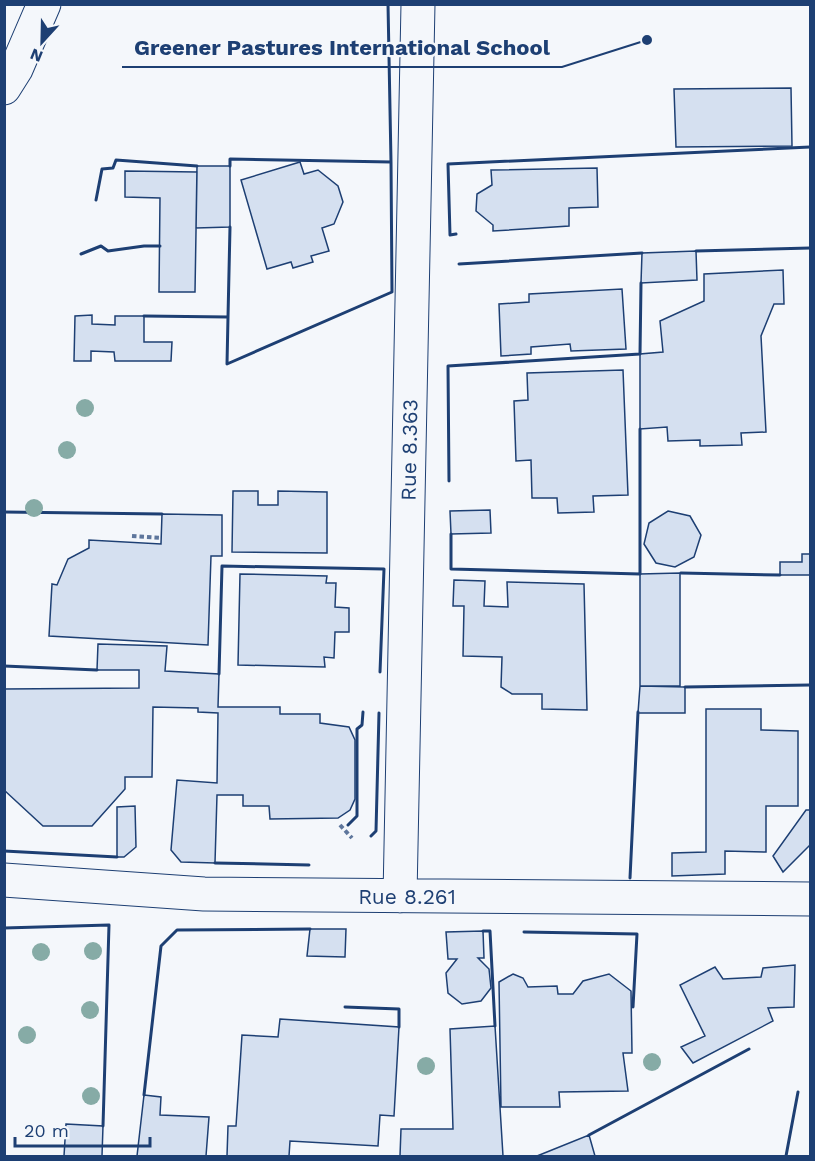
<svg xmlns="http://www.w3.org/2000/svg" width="815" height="1161" font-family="'Work Sans',sans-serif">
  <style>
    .building { fill: #d5e0f0; stroke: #1d3f73; stroke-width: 1.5 }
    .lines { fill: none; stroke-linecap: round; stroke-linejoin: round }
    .street-casing { stroke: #1d3f73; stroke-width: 35 }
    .secondary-casing { stroke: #1d3f73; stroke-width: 35 }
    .path { stroke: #5e769c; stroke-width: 4; stroke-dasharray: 4.5 3; stroke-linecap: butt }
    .street { stroke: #f4f7fb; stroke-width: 33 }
    .secondary { stroke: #f4f7fb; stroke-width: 33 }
    .wall { stroke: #1d3f73; stroke-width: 3 }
    .tree { fill: #86aba6 }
    .labels { text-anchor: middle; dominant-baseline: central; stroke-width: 4.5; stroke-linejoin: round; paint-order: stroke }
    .street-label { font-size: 21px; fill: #1d3f73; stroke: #f4f7fb }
    .leader { fill: none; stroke: #1d3f73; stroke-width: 2 }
    .callout-dot { fill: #1d3f73; stroke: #f4f7fb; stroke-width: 2 }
    .callout-label { font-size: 22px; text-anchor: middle; font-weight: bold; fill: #1d3f73; stroke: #f4f7fb; stroke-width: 4.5; stroke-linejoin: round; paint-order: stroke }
  </style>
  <rect width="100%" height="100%" fill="#f4f7fb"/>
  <!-- building -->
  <path class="building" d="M791,88l1,58 -116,1 -2,-58z
    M300,162l4,12 14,-4 20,16 5,16 -9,22 -12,4 7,23 -18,5 2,6 -20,6 -2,-6 -24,7 -26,-89z
    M197,166h33v61l-34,1z
    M597,168l1,39 -29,1v18l-76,5v-6l-17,-14 1,-17 15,-9 -1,-15z
    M125,171l72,1 -2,120h-36l1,-94 -35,-1z
    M696,251l1,29 -56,3 1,-30z
    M783,270l1,34h-10l-13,32 5,96 -25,1 1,12 -42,1v-6l-32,1 -1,-14 -27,2v-75l23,-2 -3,-31 44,-20v-27z
    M622,289l4,60 -55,2 -1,-7 -39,3v7l-30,2 -2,-52 30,-2v-8z
    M92,315v9l23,1v-9h29v26h28l-1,19h-56l-1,-9 -23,-1v10h-17l1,-45z
    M623,370l5,125 -35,1 1,16 -36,1 -1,-15h-25l-1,-38 -15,1 -2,-60 14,-1 -1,-27z
    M233,491h25v14h20v-14l49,1v61l-95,-1z
    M490,510l1,23 -40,1 -1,-23z
    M668,511l22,5 11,19 -7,22 -19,10 -19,-4 -12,-19 5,-21z
    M162,514l60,1v41h-11l-3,89 -159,-9 3,-52 5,1 11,-26 21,-11v-8l72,4z
    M802,554h8v21h-30v-13h22z
    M680,573v113h-40v-112z
    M240,574l87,2 -1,7h10l-1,24 14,1v24h-14l-1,26 -10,-1 1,10 -87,-2z
    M454,580l31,1 -1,25 24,1 -1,-25 77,2 3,126 -45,-1v-15h-30l-11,-7 1,-30 -39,-1 1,-50h-11z
    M98,644l69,2 -2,25 54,3 -1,33h62v7h40v9l29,4 6,13v59l-5,11 -12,8 -68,1 -1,-13h-26v-11h-26l-2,68 -34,-1 -10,-12 6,-70 40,3 1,-70 -20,-1v-4l-45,-1 -1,70h-27v12l-33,37h-49l-39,-36v-101l135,-1v-18h-42z
    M640,686l45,1v26h-47z
    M706,709h55v21l37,1v75h-32v46l-41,-1v23l-53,2v-23l34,-1z
    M135,806l1,41 -12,10h-7v-50z
    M806,810h4v35l-27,27 -10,-16z
    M310,929h36l-1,28 -38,-1z
    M483,931l1,27h-6l11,11 2,19 -10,13 -19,3 -14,-11 -2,-20 11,-14h-9l-2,-27z
    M795,965l-1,42 -26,1 5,13 -80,42 -12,-16 24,-11 -25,-51 35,-18 8,12 38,-2 2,-9z
    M513,974l10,4 5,9 29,-1 1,8h15l10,-13 26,-7 22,17 1,62h-9l5,38 -69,1 1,15h-59l-2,-125z
    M280,1019l119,8 -5,89 -14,-1 -2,31 -88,-5 -1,15h-62l1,-30h8l6,-91 36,2z
    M495,1026l8,130h-103l1,-27h52l-3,-100z
    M144,1095l17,2 -1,18 49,2 -3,39h-69z
    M66,1124l37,2 -1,30h-38z
    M589,1135l6,21h-58z"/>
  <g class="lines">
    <!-- street casing -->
    <g class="street-casing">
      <path id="street" d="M4,880l200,14 606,5
        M400,896l18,-892"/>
    </g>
    <!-- secondary casing -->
    <g class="secondary-casing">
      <path id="secondary" d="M4,88l12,-19 28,-65"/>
    </g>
    <!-- path -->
    <path class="path" d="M132,536l29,2
      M340,825l12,13"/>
    <!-- street -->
    <use href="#street" class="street"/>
    <!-- secondary -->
    <use href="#secondary" class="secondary"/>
    <!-- wall -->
    <path class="wall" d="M230,166v-7l161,3 -3,-158
      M96,200l6,-31 11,-1 3,-8 81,6
      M456,234l-6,1 -2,-71 362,-17
      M696,251l114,-3
      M81,254l20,-8 7,5 36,-5h16
      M459,264l183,-11
      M144,316l84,1 2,-90
      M228,317l-1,47 165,-72 -1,-130
      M449,481l-1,-115 192,-12 1,-71
      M4,512l158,2
      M451,534v35l189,5v-145
      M681,573l99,2
      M4,666l93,4
      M219,674l3,-108 162,3 -4,103
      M685,687l125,-2
      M348,825l9,-9v-87l5,-4 1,-13
      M371,836l5,-5 3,-118
      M4,851l113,6
      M215,863l94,2
      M630,878l8,-166
      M4,928l105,-3 -6,201
      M483,931h7l5,95
      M524,932l113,2 -4,73
      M345,1007l54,2v18
      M144,1095l17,-149 16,-16 133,-1
      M589,1135l160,-86
      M786,1156l12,-64"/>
  </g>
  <!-- trees -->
  <g class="tree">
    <circle cx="85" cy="408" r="9"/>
    <circle cx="67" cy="450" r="9"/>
    <circle cx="34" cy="508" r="9"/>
    <circle cx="93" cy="951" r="9"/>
    <circle cx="41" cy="952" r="9"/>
    <circle cx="90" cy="1010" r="9"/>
    <circle cx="27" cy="1035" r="9"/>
    <circle cx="652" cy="1062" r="9"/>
    <circle cx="426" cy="1066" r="9"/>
    <circle cx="91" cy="1096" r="9"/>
  </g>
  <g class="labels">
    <!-- street labels -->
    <g class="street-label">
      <text transform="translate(409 450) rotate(-89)">Rue 8.363</text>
      <text x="407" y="896">Rue 8.261</text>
    </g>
  </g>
  <!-- callouts -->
  <path class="leader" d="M647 40L562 67H122"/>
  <circle class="callout-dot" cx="647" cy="40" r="6"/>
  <g class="callout-label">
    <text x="342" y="55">Greener Pastures International School</text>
  </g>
  <!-- border -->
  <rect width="815" height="1161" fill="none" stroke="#1d3f73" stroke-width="12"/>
  <!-- north arrow -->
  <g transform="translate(42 42) rotate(202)" stroke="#f4f7fb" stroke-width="4.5" paint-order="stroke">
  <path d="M0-4.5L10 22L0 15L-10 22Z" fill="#1d3f73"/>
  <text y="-9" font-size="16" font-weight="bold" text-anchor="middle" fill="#1d3f73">N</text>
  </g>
  <!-- scale -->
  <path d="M15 1137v9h135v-9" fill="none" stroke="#1d3f73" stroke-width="3"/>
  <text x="24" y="1137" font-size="18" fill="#1d3f73" stroke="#f4f7fb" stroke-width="4.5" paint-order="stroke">20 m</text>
</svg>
